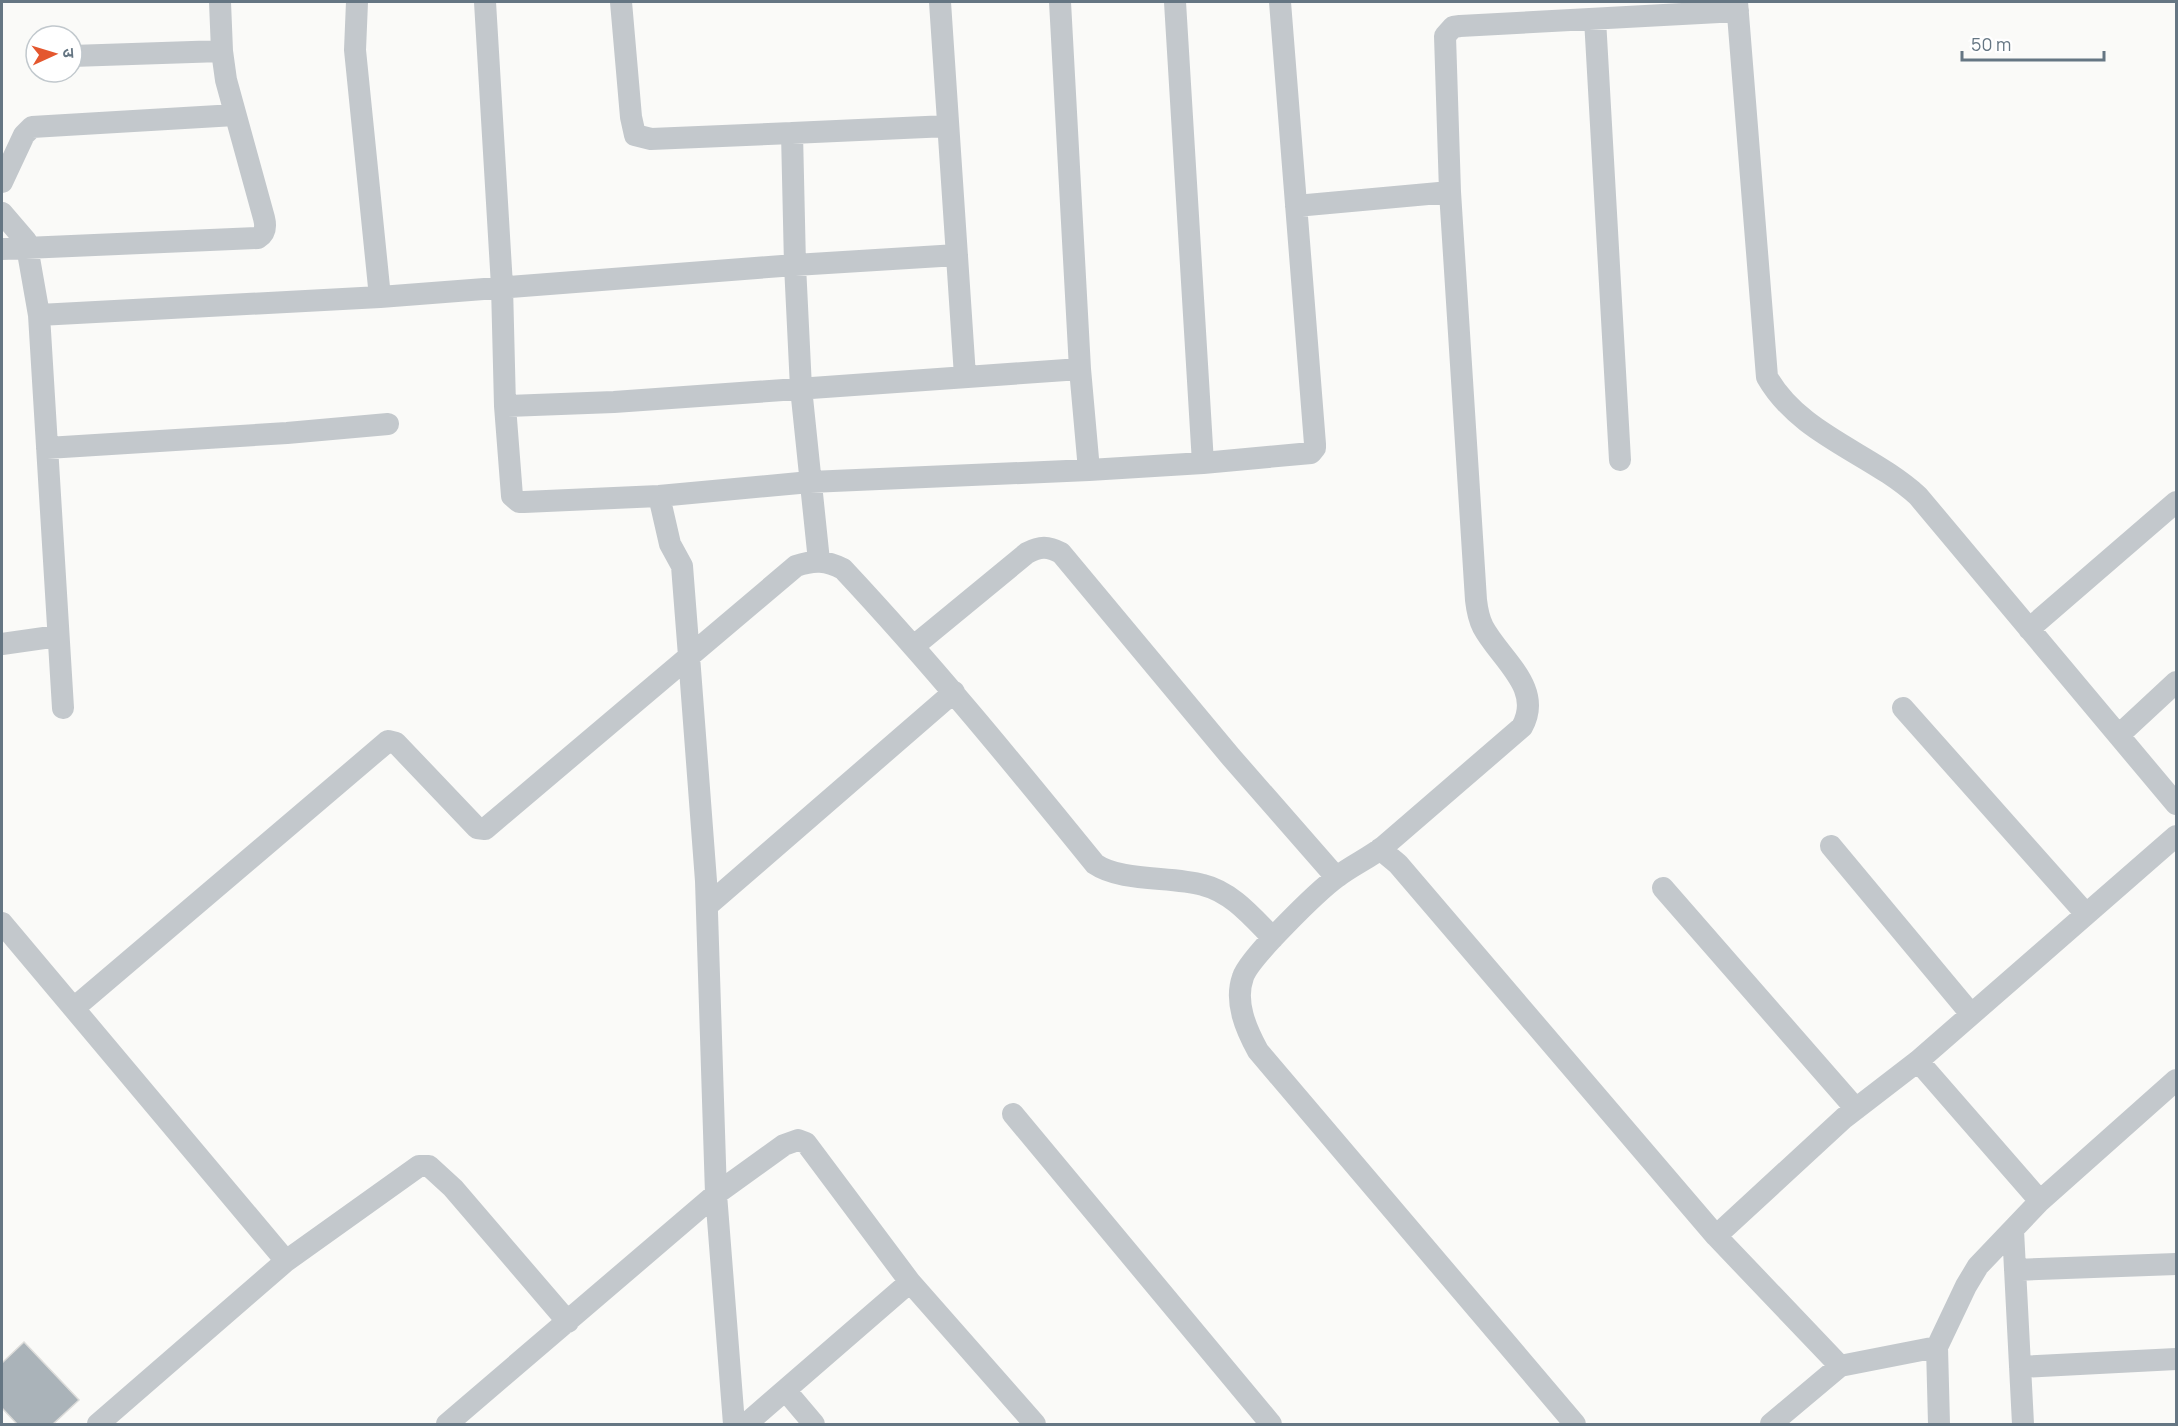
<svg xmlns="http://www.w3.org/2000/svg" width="2178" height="1426" font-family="Manrope,'Noto Sans Devanagari',sans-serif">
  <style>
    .building { fill: #aab3b9; stroke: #dcdcda; stroke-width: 1.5 }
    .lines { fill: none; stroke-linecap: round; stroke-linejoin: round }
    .minor { stroke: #c3c8cc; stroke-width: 22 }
  </style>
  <rect width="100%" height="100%" fill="#fafaf8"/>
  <!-- building -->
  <path class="building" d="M24,1342l55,58 -26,24h-36l-15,-16v-45z"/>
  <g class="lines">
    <!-- minor -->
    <path class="minor" d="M357,2l-2,48 25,247
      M485,2l17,284 3,120 7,90 7,6h5l135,-6 151,-14 279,-12 114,-7 108,-10 4,-5v-4l-35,-442
      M621,2l10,115 4,18 16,4 141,-6 3,132 6,123 18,173
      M940,2l25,374
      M1060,2l20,367 9,101
      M1175,2l28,461
      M1737,2l30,375c33,58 104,76 151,119l258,308
      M1595,19l25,441
      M72,56l150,-5
      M792,133l156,-7
      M2,182l22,-47 8,-8 203,-12
      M1296,206l154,-14
      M2,213l24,28 13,74 341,-18 415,-32 162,-10
      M2,249l256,-11c8,-5 8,-12 6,-20l-38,-138 -4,-29 -2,-49
      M39,315l24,393
      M505,406l109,-4 466,-33
      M47,448l240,-15 101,-9
      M659,496l11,48 12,22 7,90 17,225 10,313 18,230
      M2029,629l147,-127
      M2,644l56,-8
      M914,646l113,-93c13,-7 21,-7 34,0l170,204 105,120
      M1903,708l183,206
      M2119,735l57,-53
      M1831,846l140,168
      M1380,849l18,15 318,372 124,130
      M1663,888l193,221
      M707,906l247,-214
      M2,923l284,338
      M74,1008l314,-267 8,2 81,85 8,1 311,-263c18,-6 30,-6 47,3 88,94 170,194 252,295 26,18 76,12 108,21 29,7 50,33 70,53
      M1918,1061l122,140
      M1013,1114l258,310
      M2013,1230l10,194
      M1716,1236l128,-118 74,-57 258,-225
      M2015,1270l161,-6
      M2020,1367l156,-8
      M786,1391l28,33
      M98,1424l188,-163 133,-95h10l24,22 115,134
      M447,1424l269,-230 68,-49 14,-5 8,3 104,139 125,142
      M746,1424l164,-142
      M1575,1424l-317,-373c-12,-22 -24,-49 -15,-74 6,-19 75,-86 94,-100 14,-11 32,-19 46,-30 47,-40 92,-80 139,-120 22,-39 -22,-68 -39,-100 -4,-8 -6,-18 -7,-27l-26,-408 -5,-156 8,-9 7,-1 278,-15
      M1771,1424l69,-58 97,-19
      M1939,1424l-2,-77 29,-61 12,-20 62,-65 136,-121"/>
  </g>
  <!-- border -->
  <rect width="2178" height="1426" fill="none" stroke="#657683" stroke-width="6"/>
  <!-- north arrow -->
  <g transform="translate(54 54) rotate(86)"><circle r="28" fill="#ffffff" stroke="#c1c8cd" stroke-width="1.5"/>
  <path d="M0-4.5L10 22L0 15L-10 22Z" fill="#e4572e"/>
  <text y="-9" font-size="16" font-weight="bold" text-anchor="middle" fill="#657683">उ</text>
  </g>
  <!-- scale -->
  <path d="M1962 51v9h142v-9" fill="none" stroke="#657683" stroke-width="3"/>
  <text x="1971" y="51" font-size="18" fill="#657683" stroke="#ffffff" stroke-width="4.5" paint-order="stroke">50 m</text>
</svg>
